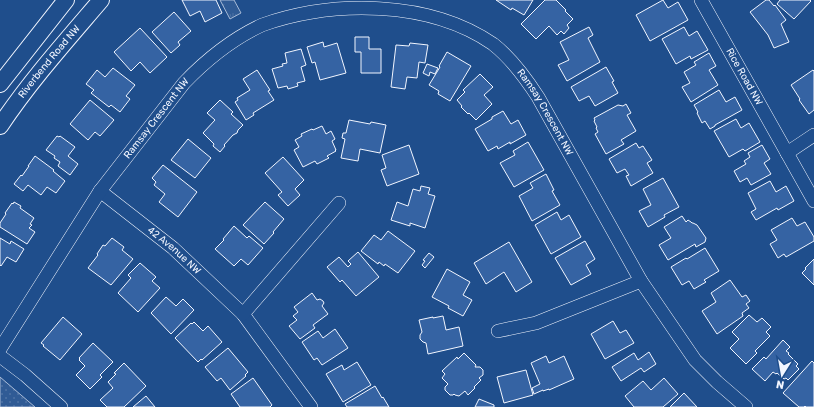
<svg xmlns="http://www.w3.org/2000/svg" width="814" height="407" font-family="Rubik,sans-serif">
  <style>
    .grass { fill: url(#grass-tufts); stroke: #a8bbd7 }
    .park { fill: url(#park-dots); stroke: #a8bbd7 }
    .building { fill: #3563a3; stroke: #f2f6ff }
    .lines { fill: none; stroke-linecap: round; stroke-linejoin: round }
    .minor-casing { stroke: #f2f6ff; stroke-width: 14 }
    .tertiary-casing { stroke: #f2f6ff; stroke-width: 18 }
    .minor { stroke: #1f4e8c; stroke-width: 13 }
    .tertiary { stroke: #1f4e8c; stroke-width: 16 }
    .labels { text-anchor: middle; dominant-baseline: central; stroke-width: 3; stroke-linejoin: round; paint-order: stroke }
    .street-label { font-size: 10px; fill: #f2f6ff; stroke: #1f4e8c }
  </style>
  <defs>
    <pattern id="grass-tufts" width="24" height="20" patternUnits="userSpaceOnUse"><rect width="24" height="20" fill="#305b95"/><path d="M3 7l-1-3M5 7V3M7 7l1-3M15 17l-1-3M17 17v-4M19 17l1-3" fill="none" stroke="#4e73a5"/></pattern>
    <pattern id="park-dots" width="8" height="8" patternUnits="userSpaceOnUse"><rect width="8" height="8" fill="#305b95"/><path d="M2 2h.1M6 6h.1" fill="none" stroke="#4e73a5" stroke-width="1.8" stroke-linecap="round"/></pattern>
  </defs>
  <rect width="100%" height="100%" fill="#1f4e8c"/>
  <!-- grass -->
  <path class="grass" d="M220,0h14l7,13 -11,6z"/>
  <!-- park -->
  <path class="park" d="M0,377l35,30h-35z"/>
  <!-- building -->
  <path class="building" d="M182,0h34l6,13 -17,9 -5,-11 -10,5z
    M496,0h37l-9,15 -12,-7 -1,2z
    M545,0h11l10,10 -1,1 8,8 -6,6 2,3 -5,6 -3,-3 -4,4 -8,-9 -13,13 -15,-15z
    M663,0l5,8 10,-6 10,18 -38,21 -14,-26z
    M766,0h3l5,6 1,-1 11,15 -5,4 8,18 -15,6 -6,-13 -18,-23z
    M780,0h30l1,1 -17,18 -17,-15z
    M174,12l17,19 -13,11 2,3 -9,8 -19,-21z
    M589,27l4,8 -5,3 12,24 -33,19 -9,-16 11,-5 -9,-18z
    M684,27l5,9 8,-5 11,19 -17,9 -1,-3 -14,8 -14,-25z
    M140,28l27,29 -17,16 -10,-11 -9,9 -17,-19z
    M355,37h14v12h12v24h-20v-21h-6z
    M323,42l1,5 13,-4 9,30 -26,7 -5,-18 -3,1 -5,-16z
    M410,43l18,2 -3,18 -6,-1 -2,16 -10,-1 -2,12 -14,-2 5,-42 13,1z
    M301,49l5,16 -5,2 4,14 -8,2 1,3 -10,3 -1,-3 -9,2 -6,-19 11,-3 -1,-2 5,-1 -2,-10z
    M447,52l24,14 -21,35 -12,-7 1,-3 -10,-6 11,-18 -1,-1z
    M709,53l7,13 -7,4 9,15 -27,17 -9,-15 8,-4 -6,-11 12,-7 -2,-3z
    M427,64l11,4 -3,6 -5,-2 -1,4 -6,-3z
    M606,67l8,14 -2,1 6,11 -23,13 -6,-10 -10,5 -8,-14z
    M113,68l22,17 -9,11 4,3 -10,13 -9,-7 -2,2 -18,-14 3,-3 -8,-6 11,-14 8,7z
    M257,70l13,20 -2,1 6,9 -21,13 1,2 -8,5 -11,-18 3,-2 -1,-2 13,-8 -7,-11z
    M813,70l1,1v39l-5,4 -10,-14 1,-1 -9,-14z
    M480,74l13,13 -9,8 8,9 -16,16 -7,-7 -1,1 -7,-7 1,-1 -5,-6 8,-8 -2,-2z
    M719,90l7,12 9,-5 7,13 -27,15v1l-5,3 -5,-8 -3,2 -5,-10 1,-1 -4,-7z
    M90,100l24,20 -14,16 -5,-4 -7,8 -18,-16z
    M220,100l13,12 -2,2 12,11 -5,5 -1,3 -4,2 -9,10 1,1 -5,6 -7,-6 1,-2 -11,-11 12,-13 -8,-7z
    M626,104l5,9 -4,2 9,16 -15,9 3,4 -18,10 -11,-20 3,-2 -2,-4 1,-1 -3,-6 1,-1 -1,-2 24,-13 5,1z
    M503,111l8,13 7,-4 8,15 -16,9v-2l-12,7 -1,-3 -9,5 -13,-22 17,-10v-2z
    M736,119l5,9 8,-5 11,19 -15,9 -2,-2 -14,8 -15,-26z
    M349,120l21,4 1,-2 15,3 -6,28 -20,-4 -2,12 -17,-3 4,-19 -3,-1 1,-5h3z
    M322,126l4,8 5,-3 4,8 -3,2 4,9h-1l1,1 -9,5 2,2 -12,6 -2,-3 -12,6 -9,-17 5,-3 -4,-7 7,-4 -1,-2 11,-5 1,1z
    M57,136l2,1 1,-1 15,11 -7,9 10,8 -8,11 -12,-9 2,-4 -6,-4 1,-2 -9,-6z
    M188,139l23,19 -16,20 -24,-18z
    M528,142l16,28 -30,17 -14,-24 15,-8 -2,-4z
    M636,143l3,5 4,-2 9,14 -5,3 6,10 -22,13 -5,-10 3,-1 -4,-6 -8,4 -8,-14z
    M409,145l10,29 -32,12 -6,-16 5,-2 -4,-13z
    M762,145l8,14 -6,4 7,11 -20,11 -4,-7 -7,4 -6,-11 12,-7 -2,-3 6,-4 -2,-4z
    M35,156l19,14 -1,1 12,10 -9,12 -9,-6 -6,8 -13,-10 -5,6 -9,-7 7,-9 1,1 7,-10h-1z
    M283,157l21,23 -9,9 5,6 -12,11 -10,-11 4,-3 -17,-19z
    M163,165l34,27 -19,25 -19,-15 6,-8 -11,-9 2,-3 -4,-4z
    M546,174l8,16 -2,1 8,14 -28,16 -13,-25 14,-8 -3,-5z
    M663,178l16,29 -15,8 1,2 -17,10 -9,-16 12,-6 -8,-16z
    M770,181l6,11 10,-6 8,15 -16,9 -1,-2 -21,12 -5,-8 5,-3 -8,-16z
    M421,186l9,2 -2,6 7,2 -10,32 -15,-5v3l-19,-6 6,-18 11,4 5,-17 7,2z
    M14,202l7,4 -1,2 14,10 -4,6 2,1 -3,3 6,4 -8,12 -27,-17v-4l6,-9 -1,-1 7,-10 1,1z
    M265,202l19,17 -11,13 1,1 -10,11 -21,-19z
    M557,212l4,8 8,-5 12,22 -30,17 -16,-29z
    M682,216l4,6 2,-2 3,2 1,1h1l4,2 9,13 -1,4 -9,5 -1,-3 -27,16 -9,-15 12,-7 -7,-11z
    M792,218l5,8 8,-4 9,15v4l-28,16 -2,-3 -6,4 -8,-14 7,-4 -6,-10z
    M234,226l13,12 2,-2 14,12 -15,17 -7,-6 -7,7 -19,-17 9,-9 -1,-1z
    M388,231l27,20 -17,22 -13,-9 -1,2 -5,-4 -1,2 -17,-13 13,-16 7,5z
    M0,238l10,6 1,-3 13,8 -8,13 -9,-5 -6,9 -1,-1z
    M112,238l12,9 -2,3 11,9 -22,26 -23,-17 10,-13 -1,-1 6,-9 2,1z
    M585,241l10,18 -9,6 5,9 -20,11 -16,-27z
    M509,242l23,40 -16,10 -12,-20 -18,12 -12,-21z
    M705,248l14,23 -15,9 2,2 -12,7 -5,-8 -7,4 -11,-18 15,-9 1,1z
    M358,252l21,25 -23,19 -14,-16 -2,2 -13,-15 12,-10 9,10 3,-3 -3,-3z
    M429,253l5,4 -9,11 -3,-3 3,-4 -2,-1z
    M814,259v26l-12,-12 4,-4 -1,-1z
    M140,263l16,14 -4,4 8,7 -22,24 -20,-19 13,-15 -3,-3z
    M447,269l23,13 -7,13 9,5 -9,16 -15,-8 1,-2 -17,-9z
    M730,280l12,17 4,-2 4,6 -4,3 3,4 -7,5 1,3 -26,18 -15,-23 14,-9 -5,-9z
    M312,293l5,7 3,-1 3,2 1,2 -2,3 6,8 -15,11 2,3 -15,11 -11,-13 8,-6 -4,-4 5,-4 -4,-5z
    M166,297l10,9 7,-7 11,11 -23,24 -20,-21z
    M749,315l8,7 5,-4 9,9 -5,5 4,4 -15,15 2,2 -11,11 -16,-16 9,-9 -7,-7z
    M443,316l3,14 13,-3 4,19 -35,8 -2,-11 -3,-1 -3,-3v-4l2,-3 -3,-12 14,-3v1z
    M63,317l19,17 -22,26 -17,-14 1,-1 -3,-2z
    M613,321l7,12 6,-3 8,13 -29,16 -14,-25z
    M194,322l9,9 5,-5 14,16 -20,18 -1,-1 -3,3 -23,-24 16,-15 1,1z
    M335,329l13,19 -26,17 -5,-7 -3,2 -12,-18 16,-11 5,7z
    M783,340l7,7 -4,4 3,2 -1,1 10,10 -2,2 3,3 -11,11 -2,-2 -2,1 -7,-6 -1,1 -3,-2 -8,9 -13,-12 12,-12 2,2z
    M93,343l20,19 -13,13 2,2 -12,12 -14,-14 9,-9 -6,-6 1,-1 -1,-1z
    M228,348l20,24 -3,3 1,1 -16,14 -9,-12 -4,3 -12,-14z
    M649,352l7,12 -12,8 -3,-4 -20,13 -9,-14 22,-14 4,7z
    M464,353l12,12 -1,2h5l3,3v5l-4,3 2,2 -7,7 1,1 -7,7 -3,-4 -6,5 -4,-1 -1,-1 -1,1h-3l-5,-5v-3l3,-3 -6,-6 3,-4 -3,-3 15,-14 1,2z
    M546,356l3,7 15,-7 10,23 -25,11v-1l-6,2v-1l-9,4 -2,-6 8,-4 -9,-21z
    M812,361l2,2v44h-8l-1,-1 -1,1h-5l-16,-14z
    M357,362l14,23 -28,17 -17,-28 16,-9 2,5z
    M124,363l22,23 -22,21h-17l-7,-7 13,-12 -5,-6 8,-8 -2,-1z
    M526,370l7,25 -29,8 -7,-26z
    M253,378l19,27 -2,2h-30l-9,-13z
    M664,378l14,16 -15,13h-29l-9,-11 18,-15 8,9z
    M375,386l7,12 1,-1 6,10h-42l-2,-3z
    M684,393l13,14h-27z
    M146,396l9,11h-22z
    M479,399l15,6v2h-19z"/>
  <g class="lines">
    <!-- minor casing -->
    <g class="minor-casing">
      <g id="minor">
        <path id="s1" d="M701,0l113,201"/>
        <path d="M787,153l27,-18"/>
        <path id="s2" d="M100,191l73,57 70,66 68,93"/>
        <path d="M243,314l96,-111"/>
        <path d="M498,331l38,-8 105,-42"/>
        <path id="s3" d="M0,349l100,-158 84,-108c23,-24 48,-44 78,-58 71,-25 167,-25 231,19 18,14 32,33 45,53l103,184 54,79 22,22 29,25"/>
        <path d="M0,356l25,19 36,32"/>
      </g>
    </g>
    <!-- tertiary casing -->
    <g class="tertiary-casing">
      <g id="tertiary">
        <path d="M0,84l66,-84"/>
        <path id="s4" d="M0,126c30,-45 66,-85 101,-126"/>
      </g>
    </g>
    <!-- minor -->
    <use href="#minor" class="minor"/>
    <!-- tertiary -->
    <use href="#tertiary" class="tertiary"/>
  </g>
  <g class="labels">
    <!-- street labels -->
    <g class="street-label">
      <text stroke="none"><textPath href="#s4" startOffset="81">Riverbend Road NW</textPath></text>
      <text stroke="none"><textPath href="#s1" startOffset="88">Rice Road NW</textPath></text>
      <text stroke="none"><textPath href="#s3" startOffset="748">Ramsay Crescent NW</textPath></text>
      <text stroke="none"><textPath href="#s3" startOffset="279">Ramsay Crescent NW</textPath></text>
      <text stroke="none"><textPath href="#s2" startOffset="95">42 Avenue NW</textPath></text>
    </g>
  </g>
  <!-- north arrow -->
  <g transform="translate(782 375) rotate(191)" stroke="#1f4e8c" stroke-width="3" paint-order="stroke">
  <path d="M0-3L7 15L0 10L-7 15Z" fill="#f2f6ff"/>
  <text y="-6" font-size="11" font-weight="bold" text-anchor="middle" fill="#f2f6ff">N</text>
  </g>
</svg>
